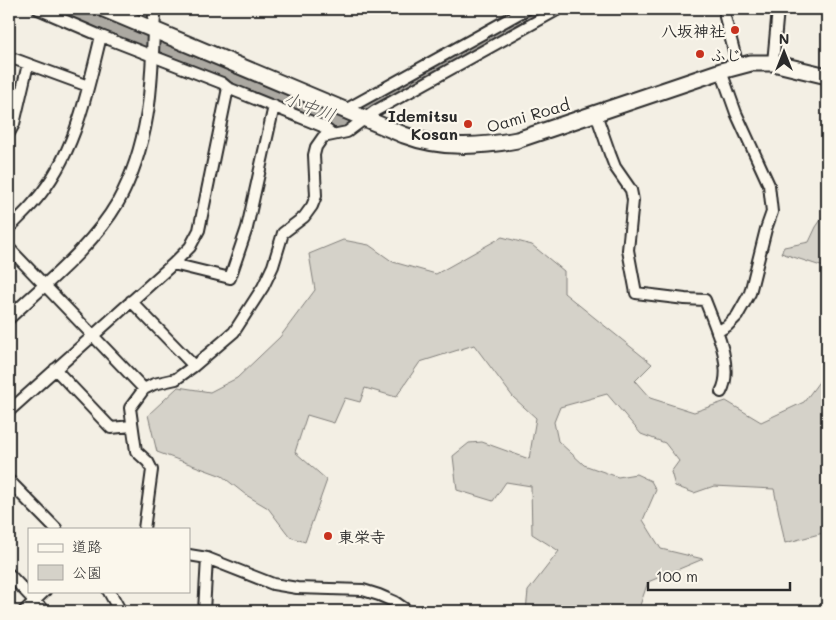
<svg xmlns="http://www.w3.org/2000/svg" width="836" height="620" font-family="Mali,'Klee One',sans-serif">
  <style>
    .green { fill: #d5d2c9; stroke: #807e7a }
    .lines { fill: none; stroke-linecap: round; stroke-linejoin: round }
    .river { stroke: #aca9a2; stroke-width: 18 }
    .minor-casing { stroke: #2b2b2b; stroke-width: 14 }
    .tertiary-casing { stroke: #2b2b2b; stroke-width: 15 }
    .primary-casing { stroke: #2b2b2b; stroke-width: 19 }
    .minor { stroke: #fbf7ec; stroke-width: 10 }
    .tertiary { stroke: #fbf7ec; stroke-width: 11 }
    .primary { stroke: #fbf7ec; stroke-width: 15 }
    .poi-dot { fill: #c8321e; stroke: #fbf7ec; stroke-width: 2 }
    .labels { text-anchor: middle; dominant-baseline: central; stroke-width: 4.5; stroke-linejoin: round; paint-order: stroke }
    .poi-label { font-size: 16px; font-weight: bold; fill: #2b2b2b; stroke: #fbf7ec; text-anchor: end }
    .street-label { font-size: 16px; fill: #2b2b2b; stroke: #fbf7ec }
    .water-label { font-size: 18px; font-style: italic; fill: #585755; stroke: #fbf7ec }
  </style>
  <rect width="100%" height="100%" fill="#f3efe4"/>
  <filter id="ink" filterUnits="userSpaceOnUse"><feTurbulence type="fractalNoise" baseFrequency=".02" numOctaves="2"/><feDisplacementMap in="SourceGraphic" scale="10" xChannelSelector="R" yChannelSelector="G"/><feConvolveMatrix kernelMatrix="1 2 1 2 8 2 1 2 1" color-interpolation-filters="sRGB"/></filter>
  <g filter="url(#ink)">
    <!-- green -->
    <path class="green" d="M827,211v57l-46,-15 3,-6 25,-5 7,-15z
      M502,237l30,8 32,26v22l88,71 -17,17 15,17 44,14 32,-11 35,21 43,-20 23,-31v161l-42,11 -11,-54 -60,-3 -20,7 -19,-7 -4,-14 8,-11 -14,-18 -24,-9 -34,-40 -47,13 -6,15 4,19 26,24 34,12 18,-3 15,7 5,9 -13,30 18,29 42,10 -55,23 -10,29h-112l2,-20 31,-40 -27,-17 -1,-48 -25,-4 -13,19 -36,-11 -4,-34 16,-13 13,-1 47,17 7,-41 -23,-21 -39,-52 -54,17 -24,35 -31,-9 -5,14 -15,-4 -11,25 -27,-8 -12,37 32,28 -22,62 -15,-5 -22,-29 -22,-13 -24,-19 -65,-24 -9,-37 30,-28 32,5 27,-14 43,-41 35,-47 -6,-36 34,-14 26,5 24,17 43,12z"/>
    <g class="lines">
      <!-- river -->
      <path class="river" d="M71,9l263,111h5l198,-111"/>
      <!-- minor casing -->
      <g class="minor-casing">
        <path id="minor" d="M38,9l63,27 121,47 6,5 94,38 10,8
          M725,9v8l13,49
          M9,57l79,29
          M773,63l5,-54
          M345,110l182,-101
          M596,114l14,40 5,13 16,23 2,10 -5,50 8,43 49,6 20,1c9,24 30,67 16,92
          M9,133l5,-9 14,-60
          M9,228c9,-9 18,-17 26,-27 40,-46 52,-108 66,-165
          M9,248l135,141
          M173,264l57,14 17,-50 27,-122
          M131,301l63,65
          M717,332l10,-6 10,-10 13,-23 16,-64 6,-17 -3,-27 -33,-72 -15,-42
          M55,369l56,59 21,-2
          M9,411l164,-147 17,-17 9,-17 29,-142
          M144,529l8,-59 -4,-8 -12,-11 -6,-43 14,-19 10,-5 22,-5 18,-13 40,-34 29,-45 10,-21 10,-33 21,-16 8,-11 4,-10 -2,-41 2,-8 7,-10 24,-5 28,-21 184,-102
          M189,555l18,3 66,26 24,4 66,2 16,5 16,7 13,9
          M9,574l35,37
          M24,611l21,-20
          M204,611l3,-53"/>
      </g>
      <!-- tertiary casing -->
      <g class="tertiary-casing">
        <path id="tertiary" d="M9,318c37,-35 83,-71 109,-116 15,-27 24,-57 29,-87 6,-35 5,-71 8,-106
          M9,481l47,48
          M109,591l11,20"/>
      </g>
      <!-- primary casing -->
      <g class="primary-casing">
        <path id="primary" d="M104,9l300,126c37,14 75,12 113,5l204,-69 30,-8h22l54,13"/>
      </g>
      <!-- minor -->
      <use href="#minor" class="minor"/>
      <!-- tertiary -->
      <use href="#tertiary" class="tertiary"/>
      <!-- primary -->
      <use href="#primary" class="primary"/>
    </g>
  </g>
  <!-- markers -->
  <g class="poi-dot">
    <circle cx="735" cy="30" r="5"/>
    <circle cx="700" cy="54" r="5"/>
    <circle cx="468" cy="124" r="5"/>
    <circle cx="328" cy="536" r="5"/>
  </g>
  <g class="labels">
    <!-- poi labels -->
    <g class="poi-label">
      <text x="725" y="30">八坂神社</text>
      <text x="710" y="54" text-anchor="start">ふじ</text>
      <text x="458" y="115">Idemitsu<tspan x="458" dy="18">Kosan</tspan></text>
      <text x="338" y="536" text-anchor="start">東栄寺</text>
    </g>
    <!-- street labels -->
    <g class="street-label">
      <text transform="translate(528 115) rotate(-16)">Oami Road</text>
    </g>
    <!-- water labels -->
    <g class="water-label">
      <text transform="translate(310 106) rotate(20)">小中川</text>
    </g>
  </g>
  <!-- margin -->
  <rect width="836" height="620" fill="none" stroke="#fbf7ec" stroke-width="30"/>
  <rect x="15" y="15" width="806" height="590" fill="none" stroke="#2b2b2b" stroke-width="2" filter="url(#ink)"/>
  <!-- legend -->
  <rect x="28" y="528" width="162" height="65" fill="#fbf7ec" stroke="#a8a59f"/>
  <rect x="38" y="544" width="25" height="8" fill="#fbf7ec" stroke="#a8a59f"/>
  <text x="72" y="552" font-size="15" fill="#2b2b2b">道路</text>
  <rect x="38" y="565" width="25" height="15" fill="#d5d2c9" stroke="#a8a59f"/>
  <text x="72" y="578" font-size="15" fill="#2b2b2b">公園</text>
  <!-- north arrow -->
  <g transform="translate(784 52)" stroke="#fbf7ec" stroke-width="4" paint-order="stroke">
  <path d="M0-4L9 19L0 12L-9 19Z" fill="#2b2b2b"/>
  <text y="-8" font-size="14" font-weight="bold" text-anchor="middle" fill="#2b2b2b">N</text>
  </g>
  <!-- scale -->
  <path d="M648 582v8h142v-8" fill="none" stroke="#2b2b2b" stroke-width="2.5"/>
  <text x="656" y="582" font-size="15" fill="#2b2b2b" stroke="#fbf7ec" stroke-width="4" paint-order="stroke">100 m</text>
</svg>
